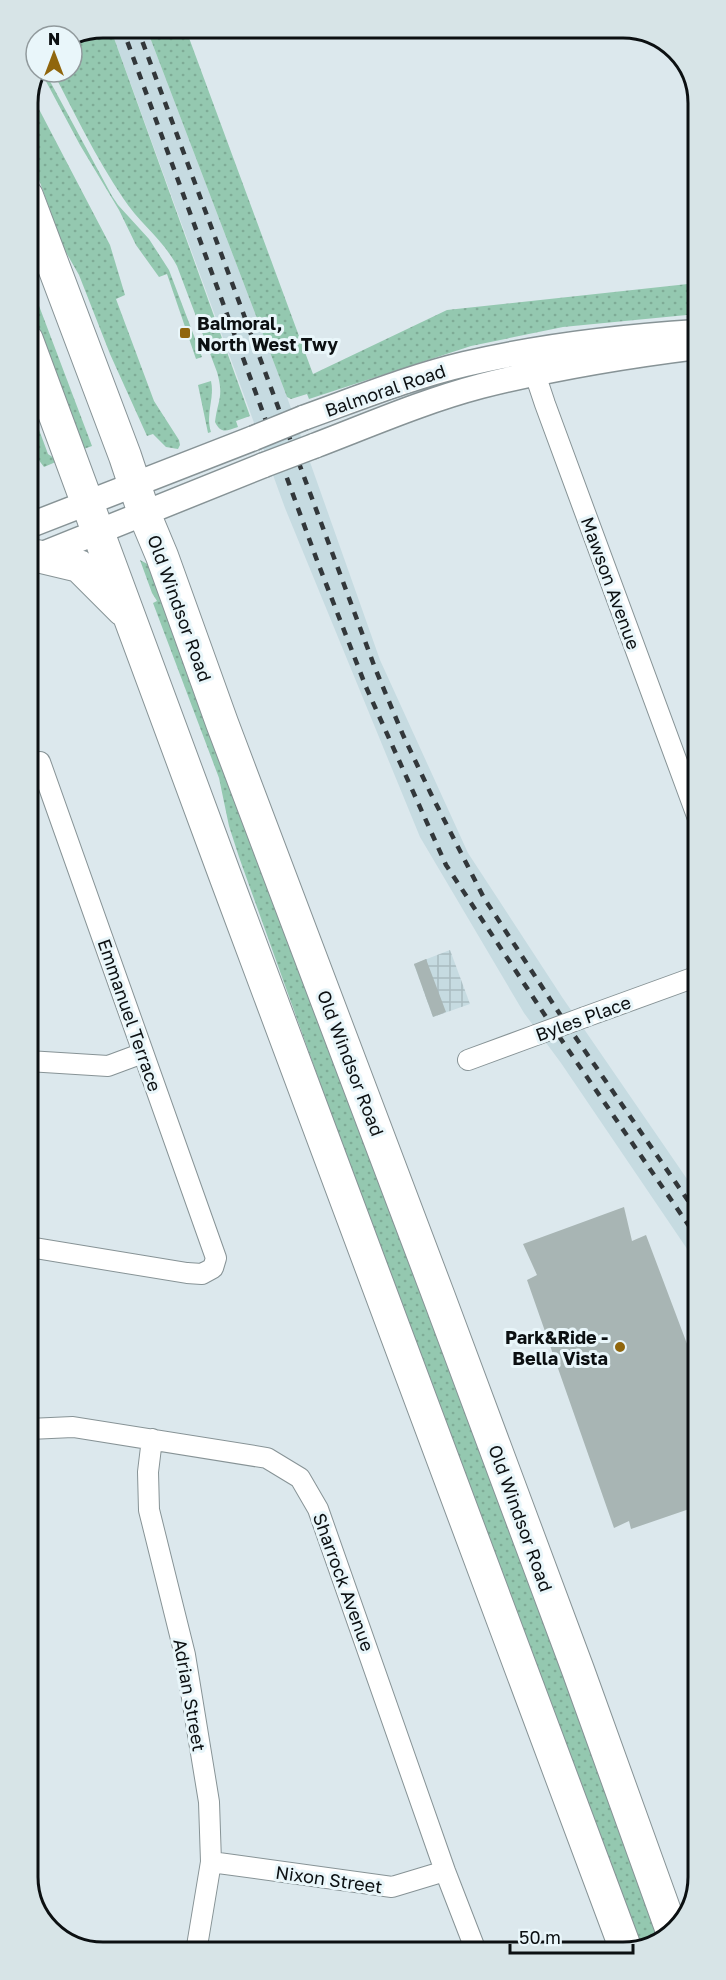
<svg xmlns="http://www.w3.org/2000/svg" width="726" height="1980" font-family="'Golos Text',sans-serif">
  <style>
    .built { fill: #c6dbe1 }
    .industrial { fill: url(#industrial-grid) }
    .grass { fill: url(#grass-dots) }
    .building { fill: #a8b5b4 }
    .lines { fill: none; stroke-linecap: round; stroke-linejoin: round }
    .minor-casing { stroke: #879396; stroke-width: 22 }
    .tertiary-casing { stroke: #879396; stroke-width: 27 }
    .trunk-casing { stroke: #879396; stroke-width: 34 }
    .minor { stroke: #fff; stroke-width: 20 }
    .tertiary { stroke: #fff; stroke-width: 24 }
    .trunk { stroke: #fff; stroke-width: 32 }
    .rail { stroke: #32373a; stroke-width: 4.5; stroke-dasharray: 8 8; stroke-linecap: butt }
    .minor-bridge-casing { stroke: #879396; stroke-width: 22; stroke-linecap: butt }
    .tertiary-bridge-casing { stroke: #879396; stroke-width: 27; stroke-linecap: butt }
    .minor-bridge { stroke: #fff; stroke-width: 20 }
    .tertiary-bridge { stroke: #fff; stroke-width: 24 }
    .poi-dot { fill: #90660d; stroke: #e9f6fa; stroke-width: 2 }
    .labels { text-anchor: middle; dominant-baseline: central; stroke-width: 6; stroke-linejoin: round; paint-order: stroke }
    .poi-label { font-size: 18px; font-weight: bold; fill: #0c1012; stroke: #e9f6fa; text-anchor: start }
    .street-label { font-size: 18px; fill: #0c1012; stroke: #e9f6fa }
    .rim { fill: none; stroke: #0c1012; stroke-width: 3 }
  </style>
  <defs>
    <pattern id="industrial-grid" width="8" height="8" patternUnits="userSpaceOnUse" patternTransform="scale(1.5)"><rect width="8" height="8" fill="#c6dbe1"/><path d="M0 4h8M4 0v8" fill="none" stroke="#a9bbc0"/></pattern>
    <pattern id="grass-dots" width="8" height="8" patternUnits="userSpaceOnUse" patternTransform="scale(1.5)"><rect width="8" height="8" fill="#94c8b0"/><path d="M2 2h.1M6 6h.1" fill="none" stroke="#7eab96" stroke-width="1.8" stroke-linecap="round"/></pattern>
  </defs>
  <rect width="100%" height="100%" fill="#dce8ed"/>
  <!-- built -->
  <path class="built" d="M110,27h36l141,370 93,263 88,193 94,144 136,198v70l-137,-202 -37,-50 -104,-176 -135,-329z"/>
  <!-- industrial -->
  <path class="industrial" d="M450,950l20,54 -37,13 -19,-53z"/>
  <!-- grass -->
  <path class="grass" d="M103,27h7l140,389 -14,5 2,6c-12,4 -17,7 -23,-5 3,-23 9,-25 2,-50l-40,-106c-15,-28 -38,-43 -54,-68 -27,-40 -48,-84 -70,-126h19v-32z
    M146,27h39l128,347 134,-64 250,-27v31l-134,13 -92,19 -162,53 -2,-5 -16,5 -4,-2z
    M41,72h4l67,124 6,9 31,34 20,31 33,87 -6,2 -29,-85 -8,3 -23,-32 -17,-35 -39,-65z
    M30,92l80,153 15,50 -9,4 38,102 25,39 1,5 -2,4 -12,-2 -13,-13 -6,2 -37,-82 -31,-79 -16,-28 -36,-101v-48z
    M27,274l65,172 -11,4 -54,-145z
    M211,381c4,18 -6,32 0,51l-3,1 -10,-48z
    M28,400l20,54 10,7 -14,6c-19,-25 -16,-37 -16,-67z
    M140,560l11,6 6,16 504,1356 -18,12h-6l-173,-465 -225,-628 -10,-31 -10,-48 -66,-175 4,-2 -5,-8z"/>
  <!-- building -->
  <path class="building" d="M426,959l20,53 -13,5 -19,-53z
    M624,1207l8,34 14,-6 52,138v133l-67,23 -2,-8 -15,7 -87,-248 10,-5 -14,-31z"/>
  <g class="lines">
    <!-- minor casing -->
    <g class="minor-casing">
      <path id="minor" d="M531,362l14,42 152,412
        M585,1017l113,-41
        M468,1060l68,-25
        M28,1061l80,5 35,-13
        M29,1247l158,26 15,1 11,-6 3,-10 -176,-496
        M29,1429l44,-2 194,31 33,20 18,31 127,362 31,80
        M152,1439l-4,33 1,38 36,145 24,147 2,60 -15,90
        M211,1862l181,25 53,-16"/>
    </g>
    <!-- tertiary casing -->
    <g class="tertiary-casing">
      <path id="tertiary" d="M303,418c53,-19 107,-41 162,-54 76,-18 153,-27 232,-32
        M314,446c55,-21 110,-45 167,-60 71,-18 143,-30 216,-39
        M28,526l226,-88
        M33,558l231,-93"/>
    </g>
    <!-- trunk casing -->
    <g class="trunk-casing">
      <path id="trunk" d="M27,196l98,260 19,57 18,43 60,167 217,574 139,373 94,261
        M27,340l199,538 400,1072
        M37,556l42,10 44,44"/>
    </g>
    <!-- minor -->
    <use href="#minor" class="minor"/>
    <!-- tertiary -->
    <use href="#tertiary" class="tertiary"/>
    <!-- trunk -->
    <use href="#trunk" class="trunk"/>
    <!-- rail -->
    <path class="rail" d="M122,27l196,536 48,124 80,178 108,164 144,210
      M137,27l238,641 28,67 28,59 53,104 81,124 133,193"/>
    <!-- minor-bridge casing -->
    <g class="minor-bridge-casing">
      <path id="minor-bridge" d="M536,1035l49,-18"/>
    </g>
    <!-- tertiary-bridge casing -->
    <g class="tertiary-bridge-casing">
      <path id="tertiary-bridge" d="M254,438l49,-20
        M264,465l50,-19"/>
    </g>
    <!-- minor-bridge -->
    <use href="#minor-bridge" class="minor-bridge"/>
    <!-- tertiary-bridge -->
    <use href="#tertiary-bridge" class="tertiary-bridge"/>
  </g>
  <!-- markers -->
  <g class="poi-dot">
    <rect x="179" y="327" width="12" height="12" rx="3"/>
    <circle cx="620" cy="1347" r="6"/>
  </g>
  <g class="labels">
    <!-- poi labels -->
    <g class="poi-label">
      <text x="197" y="323">Balmoral,<tspan x="197" dy="21">North West Twy</tspan></text>
      <text x="608" y="1337" text-anchor="end">Park&amp;Ride -<tspan x="608" dy="21">Bella Vista</tspan></text>
    </g>
    <!-- street labels -->
    <g class="street-label">
      <text transform="translate(385 390) rotate(-19)">Balmoral Road</text>
      <text transform="translate(611 583) rotate(70)">Mawson Avenue</text>
      <text transform="translate(180 608) rotate(70)">Old Windsor Road</text>
      <text transform="translate(130 1015) rotate(71)">Emmanuel Terrace</text>
      <text transform="translate(583 1018) rotate(-20)">Byles Place</text>
      <text transform="translate(351 1063) rotate(69)">Old Windsor Road</text>
      <text transform="translate(521 1518) rotate(70)">Old Windsor Road</text>
      <text transform="translate(344 1582) rotate(70)">Sharrock Avenue</text>
      <text transform="translate(190 1695) rotate(80)">Adrian Street</text>
      <text transform="translate(329 1879) rotate(8)">Nixon Street</text>
    </g>
  </g>
  <!-- crop -->
  <path d="M0 0H726V1980H0ZM103 38H623A65 65 0 0 1 688 103V1877A65 65 0 0 1 623 1942H103A65 65 0 0 1 38 1877V103A65 65 0 0 1 103 38Z" fill="#d7e4e7" fill-rule="evenodd"/>
  <path class="rim" d="M103 38H623A65 65 0 0 1 688 103V1877A65 65 0 0 1 623 1942H103A65 65 0 0 1 38 1877V103A65 65 0 0 1 103 38Z"/>
  <!-- north arrow -->
  <g transform="translate(54 54)"><circle r="28" fill="#e9f6fa" stroke="#919a9d" stroke-width="1.5"/>
  <path d="M0-4.5L10 22L0 15L-10 22Z" fill="#90660d"/>
  <text y="-9" font-size="16" font-weight="bold" text-anchor="middle" fill="#0c1012">N</text>
  </g>
  <!-- scale -->
  <path d="M510 1944v9h123v-9" fill="none" stroke="#0c1012" stroke-width="3"/>
  <text x="519" y="1944" font-size="18" fill="#0c1012" stroke="#e9f6fa" stroke-width="4.5" paint-order="stroke">50 m</text>
</svg>
